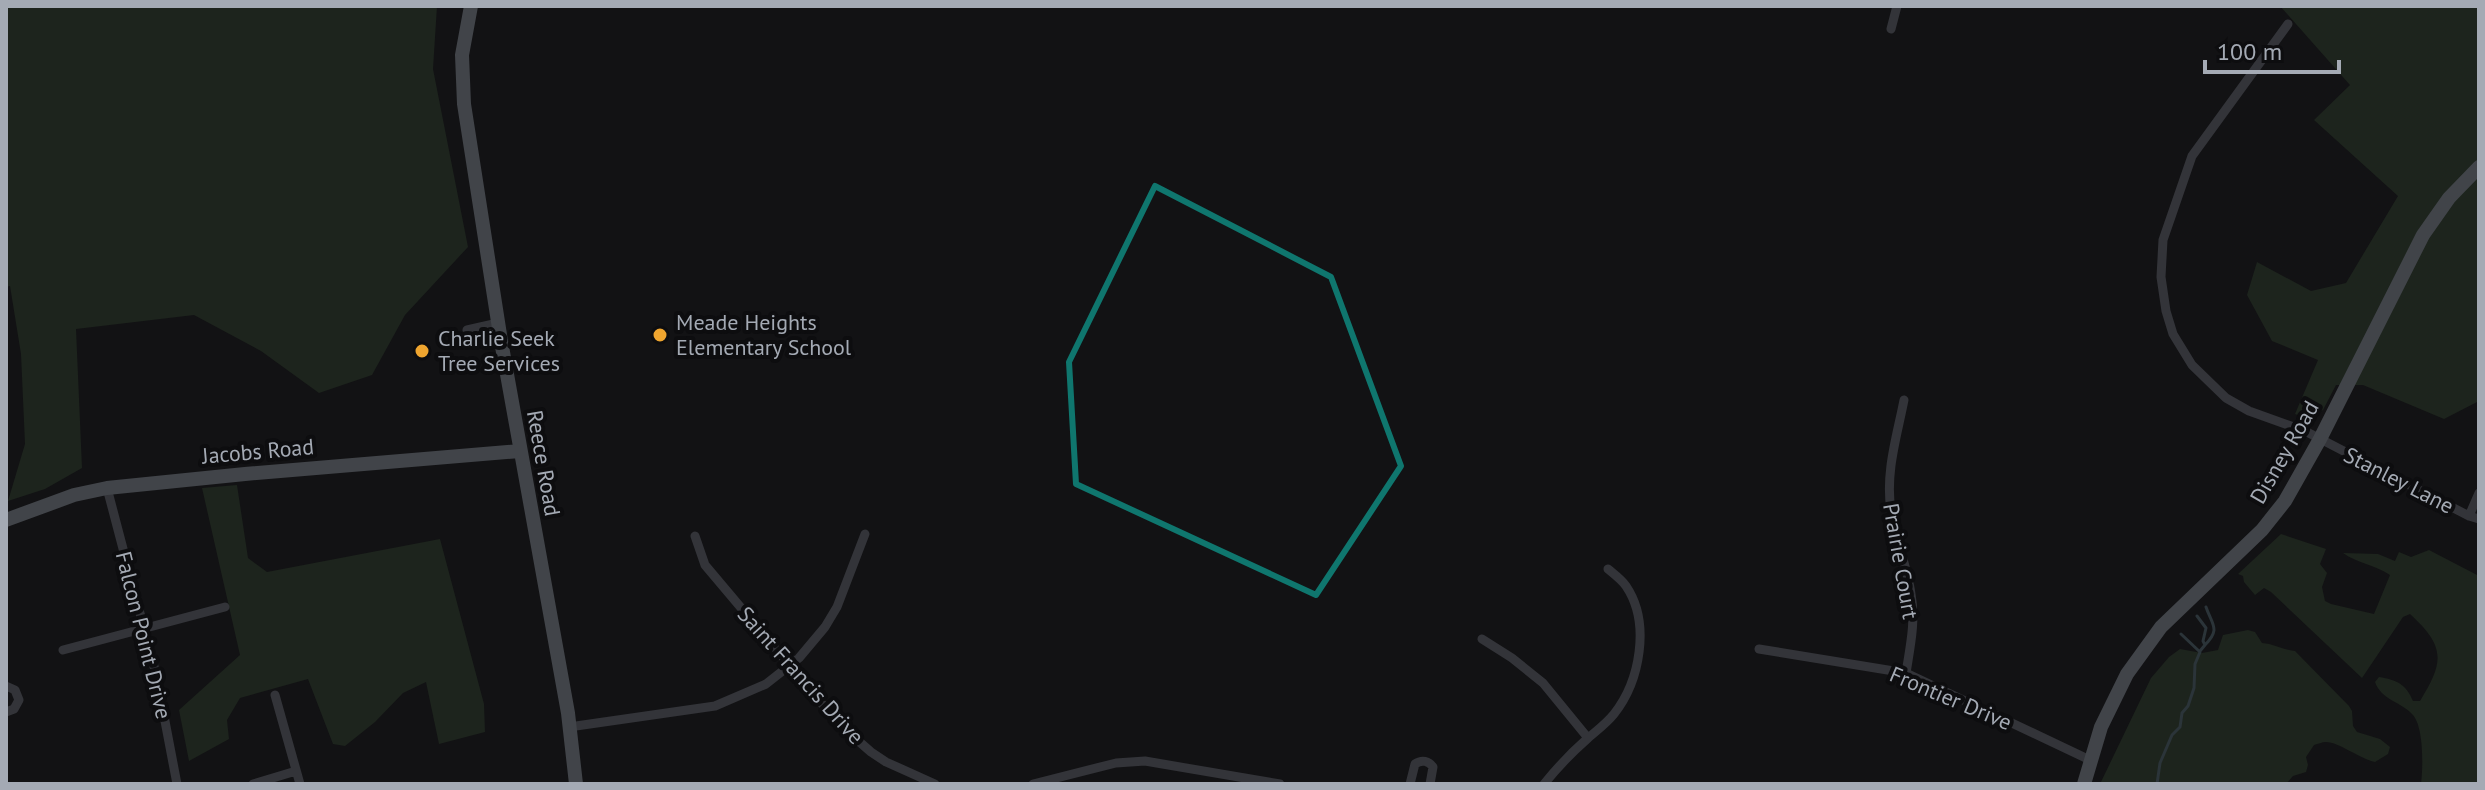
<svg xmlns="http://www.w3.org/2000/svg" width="2485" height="790" font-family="'PT Sans',sans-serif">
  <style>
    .green { fill: #1d241d }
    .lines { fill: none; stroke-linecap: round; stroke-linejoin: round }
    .stream { stroke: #2b3439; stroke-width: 3 }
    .street { stroke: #333439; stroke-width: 9 }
    .secondary { stroke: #414449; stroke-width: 14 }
    .marked { fill: none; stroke: #0f766e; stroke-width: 6; stroke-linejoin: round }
    .poi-dot { fill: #efa52f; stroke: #0d0d0f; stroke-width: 3 }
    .labels { text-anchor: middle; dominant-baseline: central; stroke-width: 8; stroke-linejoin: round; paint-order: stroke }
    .poi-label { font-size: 22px; fill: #a4aab4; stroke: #0d0d0f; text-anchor: start }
    .street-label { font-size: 22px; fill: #a4aab4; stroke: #0d0d0f }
  </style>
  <rect width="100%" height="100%" fill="#121214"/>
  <!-- green -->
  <path class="green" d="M6,6h431l-4,63 35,178 -63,68 -33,60 -53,18 -58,-42 -67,-36 -118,14 6,139 -37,21 -37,12 17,-57 -4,-90 -11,-68 -4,1z
    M2280,6h199v395l-35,18 -81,-34h-27l-13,25 -15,9 -13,-5 23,-54 -46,-19 -25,-46 10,-33 54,29 35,-8 52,-87 -84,-76 36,-35z
    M237,485l11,73 19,14 173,-33 44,165 1,28 -46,12 -13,-62 -23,11 -28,29 -30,24 -12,-2 -25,-65 -68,19 -13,22 2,19 -40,22 -10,-51 61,-55 -38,-167z
    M2281,534l45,15 -6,15 7,9 -5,14 3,14 6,3 43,10 16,-39c-15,-10 -33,-12 -47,-22l35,1 17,7 4,-9 12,5 18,-7 50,26v208h-58c2,-16 3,-56 -8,-69 -11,-13 -32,-15 -38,-33l4,-5c18,3 27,7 34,24h7c24,-39 26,-54 -10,-87l-7,3 -41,61 -91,-86 -7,-4 -9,7 -11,-13 -1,-6 -5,-2z
    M2248,630l7,2 7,11c13,1 21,7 33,8l54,55 3,5 1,15 4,6 23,7 10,8 -2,7 -13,8c-15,-3 -36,-20 -49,-20 -4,0 -8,2 -12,3l-8,12 2,8 -2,7 -13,4 -7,8h-186l51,-106 18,-21 11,-8 22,4 16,-3 5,-15z"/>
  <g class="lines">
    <!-- stream -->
    <path class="stream" d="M2197,616l9,12 -3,13 2,4 -5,6
      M2205,645c16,-16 7,-20 1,-38
      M2157,784l3,-21 12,-28 8,-8 2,-14 6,-7 6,-18 1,-24 5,-12 -19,-18"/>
    <!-- street -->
    <path class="street" d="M2288,24l-96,132 -29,84 -2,37 5,34 7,23 19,31 34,33 23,13 56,20 164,85 10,3
      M1891,29l6,-23
      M467,330l31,-7
      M1904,400c-7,36 -19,73 -13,110 4,29 16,55 20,84 5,27 -1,53 -5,79
      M107,488l49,186 21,110
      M2469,516l10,-23
      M695,536l10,29 134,159 32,28 15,10 49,22
      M1482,639l30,19 31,25 45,55
      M1759,649l147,24 184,87
      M63,650l162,-43
      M6,686l9,4 4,10 -5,9 -8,3
      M275,695l25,89
      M569,727l146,-21 51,-22 33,-26 26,-31 12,-20 28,-73
      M253,784l43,-13
      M1033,784l83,-21 29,-2 135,23
      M1410,784l5,-20c7,-5 14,-3 18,3l-3,17
      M1544,784c13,-16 27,-31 43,-45 9,-8 19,-15 27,-25 26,-33 37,-91 12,-128 -4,-6 -12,-12 -18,-17"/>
    <!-- secondary -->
    <path class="secondary" d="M471,6l-9,49 2,49 37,237 67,372 8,71
      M6,520l68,-25 33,-7 138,-14 275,-23
      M2084,784l17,-57 26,-53 34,-47 101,-97 23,-29 35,-62 103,-204 26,-37 30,-31"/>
  </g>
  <!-- marked area -->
  <path class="marked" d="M1155,186l176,91 70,189 -85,129 -240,-111 -7,-122z"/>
  <!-- markers -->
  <g class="poi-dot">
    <circle cx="660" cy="335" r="8"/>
    <circle cx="422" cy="351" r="8"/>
  </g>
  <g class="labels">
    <!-- poi labels -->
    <g class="poi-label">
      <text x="676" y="322">Meade Heights<tspan x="676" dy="25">Elementary School</tspan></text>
      <text x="438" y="338">Charlie Seek<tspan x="438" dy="25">Tree Services</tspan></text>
    </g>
    <!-- street labels -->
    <g class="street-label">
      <text transform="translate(258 451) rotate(-5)">Jacobs Road</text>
      <text transform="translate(2284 452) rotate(-60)">Disney Road</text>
      <text transform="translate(544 463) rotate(80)">Reece Road</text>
      <text transform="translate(2399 480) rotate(27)">Stanley Lane</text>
      <text transform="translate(1901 561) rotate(80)">Prairie Court</text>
      <text transform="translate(144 635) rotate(76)">Falcon Point Drive</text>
      <text transform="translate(801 675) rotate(48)">Saint Francis Drive</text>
      <text transform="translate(1951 698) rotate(23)">Frontier Drive</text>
    </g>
  </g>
  <!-- border -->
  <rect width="2485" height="790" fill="none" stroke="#a4aab4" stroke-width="16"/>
  <!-- scale -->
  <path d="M2205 60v12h134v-12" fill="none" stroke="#a4aab4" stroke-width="4"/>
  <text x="2217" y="60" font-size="24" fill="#a4aab4" stroke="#0d0d0f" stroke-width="6" paint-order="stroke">100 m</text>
</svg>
